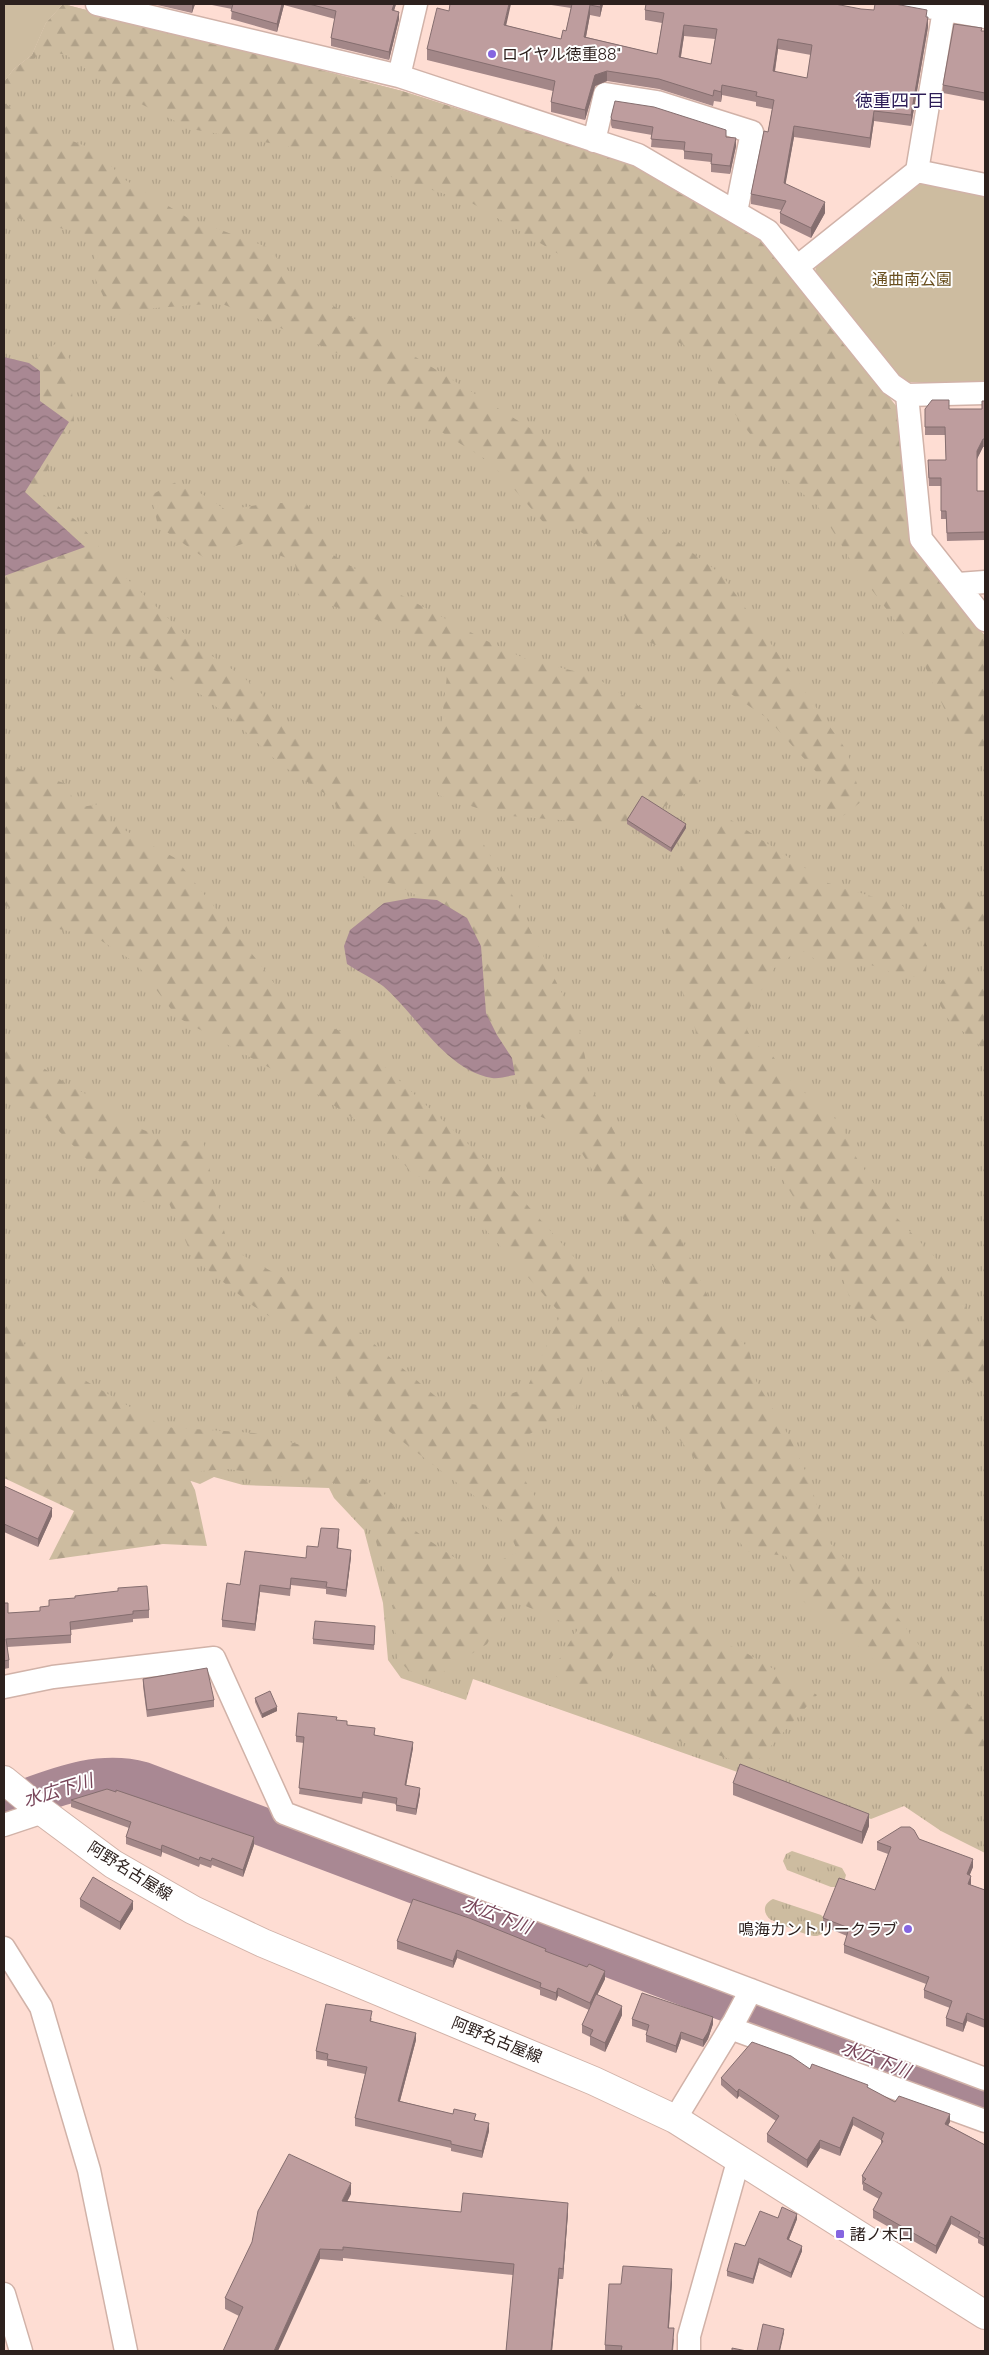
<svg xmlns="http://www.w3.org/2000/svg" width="989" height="2355" font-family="Raleway,'Noto Sans JP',sans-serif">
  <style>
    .grass { fill: url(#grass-tufts) }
    .forest { fill: url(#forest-firs) }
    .green { fill: #cdbca0 }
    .water { fill: url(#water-waves) }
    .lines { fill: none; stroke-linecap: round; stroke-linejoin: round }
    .river { stroke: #a98893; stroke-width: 39 }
    .minor-casing { stroke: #d1b2a8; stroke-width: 25 }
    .secondary-casing { stroke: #d1b2a8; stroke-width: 30 }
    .minor { stroke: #fff; stroke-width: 22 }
    .secondary { stroke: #fff; stroke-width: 28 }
    .wall { fill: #a38788; fill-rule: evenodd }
    .shaded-wall { fill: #856e6f }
    .building { fill: #be9d9e; stroke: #856e6f; fill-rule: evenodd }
    .poi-dot { fill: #8565e0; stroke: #fff; stroke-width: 2 }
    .labels { text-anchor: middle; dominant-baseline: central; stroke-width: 4; stroke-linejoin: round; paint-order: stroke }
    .poi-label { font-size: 16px; fill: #2d211e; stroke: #fff; text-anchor: start }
    .park-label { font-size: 16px; fill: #694f1f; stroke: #fff }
    .street-label { font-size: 16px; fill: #2d211e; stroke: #fff }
    .neighbourhood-label { font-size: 18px; fill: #2d1d57; stroke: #fff }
    .water-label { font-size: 18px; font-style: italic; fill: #784559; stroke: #fff }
  </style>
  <defs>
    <pattern id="grass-tufts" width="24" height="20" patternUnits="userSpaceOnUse" patternTransform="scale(1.25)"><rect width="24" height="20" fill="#cdbca0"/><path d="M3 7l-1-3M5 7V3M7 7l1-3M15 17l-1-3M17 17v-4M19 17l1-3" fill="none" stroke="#b0a189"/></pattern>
    <pattern id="forest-firs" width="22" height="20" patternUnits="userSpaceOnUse" patternTransform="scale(1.25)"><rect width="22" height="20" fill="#cdbca0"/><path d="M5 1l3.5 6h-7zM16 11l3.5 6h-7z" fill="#b0a189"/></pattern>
    <pattern id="water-waves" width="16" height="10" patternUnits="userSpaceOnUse" patternTransform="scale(1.25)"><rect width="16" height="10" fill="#a98893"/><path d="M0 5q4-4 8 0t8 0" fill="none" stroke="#8a6f77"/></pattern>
  </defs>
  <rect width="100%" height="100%" fill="#feddd3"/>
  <!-- grass -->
  <path class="grass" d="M63,4l339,87 231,73 279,379 73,93v1217l-44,-22 -37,-25 -33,13 -398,-140 -7,21 -65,-22 -13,-18 -5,-57 -19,-73 -30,-32 -5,-10 -86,-3 -29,-8 -14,7 -36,-12 -160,-75v-1315l10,-13 18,-14 14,-32z
    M792,1851l50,17 4,7 -2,7 -5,5h-8l-44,-17 -4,-9 3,-7z
    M773,1899l48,16c7,5 8,19 -4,21 -10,1 -35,-12 -46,-16 -8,-6 -9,-16 2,-21z"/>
  <!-- forest -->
  <path class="forest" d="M63,4l339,87 231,73 130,76 134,167 15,136 73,93v123l-31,-29 -30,-66 -33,-49 -35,-46 -39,-64 -33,-26 -52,-69 -28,-54 -79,-42 -51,-51 -104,-61 -167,-53 -112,-20 -68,-34 -57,-40 -25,-6 -37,54 48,30 46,18 24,27 66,40 79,29 36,40 246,153 66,55 107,80 125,176 15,50 -19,15 -16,-5 -5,-33 -55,-60 -36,-24 -39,-20 -21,-24 -37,-13 -32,-71 -5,-21 -26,-21 -27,-1 -54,-61 -89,-55 -38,-42 -61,-28 -82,-34 -65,5 -42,10 -18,-40 -1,-42 -90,-21v-133l10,-13 18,-14 14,-32z
    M62,339l8,22 4,61 -37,67 42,34 42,50 76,73 45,30 21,19 33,42 30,16 55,59 44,27 43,-4 15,8 32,57 64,127 12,60 45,86 47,69 33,72 33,35 7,32 34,57 19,41 19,62 56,59 66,85 35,37v37l-59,-47 -47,-48 -82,-68 -1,-17 -10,-23 -40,-5 -18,-26 -16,-46 -33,-40 -77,-60 -1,-29 -17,21 -8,37 -50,28 -5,38 25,40 64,56 82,45 22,23 34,16 69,41 -65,72 -104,-37 6,-62 -40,-14 -25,37 -39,-17 28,-45 -66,-29 -25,44 -55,35 -24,-9 -11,-12 -4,-57 -24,-84 -35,-34 -107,-14 -25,2 -14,5 7,14 12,56 -44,-2 -114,16 25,-49 -70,-33v-167l21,34 139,82 90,6 55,14 71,42 34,41 44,30 35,4 25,-12 -13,-29 -32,-28 -116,-88 -46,-63 -59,-39 -59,-47 -25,-57 -39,1 -84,-85 -41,-25v-46l38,21 29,20 30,14 23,21 32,13 28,6 18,-4 26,110 66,37 66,48 81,69 39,4 47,-17 34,-74 -112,-125 -36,-15 -38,-41 -58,-39 -140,-77 -41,-54 -39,-25 -38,-9 -55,-24v-133l13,-4 50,16 9,24 29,-5 5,19 65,36 85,106 36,49 54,22 142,131 127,141 -1,20h34l28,-25 -22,-28 -92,-146 -38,-17 -13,-36 -29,-62 -5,-67 -58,-47 -26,-14 -39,-9 -2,-27 -23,-50 -53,-35 -46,-43 -34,-27 -46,-24 -27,-23 -26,-11h-41l-48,-27 -8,1v-34l81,-29 -60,-55 43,-70 -28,-21v-30l-11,-8z
    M176,482l21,9 29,19 44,-7h36l20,29 1,19 44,28 116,62 39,18 68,17 49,33 58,75 -68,42 -135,-11 -60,-20 2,-59 8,-69 -55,-42 -95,-30 -3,-34 -50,-18 -42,14 -45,-31 -7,-31z
    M728,818l100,65 75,23 24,40 -1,30 -21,1 -51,-18 -29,7 -10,-6 -9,-9 -14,4 -18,13 -5,15 -13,12 -7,15 -2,20 8,15 14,6 26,35 29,20 19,22 11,26 42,63 54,56 22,46 13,10v60l-43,-21 -21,-18 -3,-26 -38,-1 -27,-15 -10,-30 -66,-108 -21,-16 -53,-103 -39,-110 16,-70 20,-41h15z
    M985,895v33l-32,3 -15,-28z
    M985,973v77l-37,-31 -15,-27 11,-14z"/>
  <!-- green -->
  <path class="green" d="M4,4h59l-17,19 -14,32 -18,14 -10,13z
    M925,181l60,11v193l-78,-3 -10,-3 -82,-104 1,-13 97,-77z"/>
  <!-- water -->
  <path class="water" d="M4,357l25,6 11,8v30l29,21 -44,70 60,55 -81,29z
    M412,898l25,2 30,18 14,28 5,67 11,22 15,23 3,17c-7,1 -16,4 -23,3 -47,-8 -75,-63 -109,-92 -11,-8 -24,-14 -36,-22l-3,-18 6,-16 34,-27z"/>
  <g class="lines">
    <!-- river -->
    <path class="river" d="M4,1806c45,-15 90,-38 138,-25l843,319"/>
    <!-- minor casing -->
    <g class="minor-casing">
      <path id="minor" d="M97,4l302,72 239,79 130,76 123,153 16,11 14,144 64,81
        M910,4l75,13
        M399,76l17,-72
        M594,141l11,-47 52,8 95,30 -16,80
        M917,171l68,14
        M797,267l120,-96 28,-167
        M907,395l78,-2
        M958,584l27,-2
        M4,1687l49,-10 161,-19 70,155 701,266
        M4,1825l39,-13
        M4,1948l37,59 48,163 37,181
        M730,2028l255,93
        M675,2119l59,-97 17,-32
        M4,2294l17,57
        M689,2351v-15l50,-178"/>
    </g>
    <!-- secondary casing -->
    <g class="secondary-casing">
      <path id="secondary" d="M4,1780l39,32 70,52 80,46 70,33 331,138 81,38 310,196"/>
    </g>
    <!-- minor -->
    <use href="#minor" class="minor"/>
    <!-- secondary -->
    <use href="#secondary" class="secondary"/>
  </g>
  <!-- wall -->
  <path class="wall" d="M153,4h42l-3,9z
    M207,4h189l-2,6 5,9 -10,41 -58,-14v-8l4,-19 -51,-14 -7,27 -46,-13 1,-10z
    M545,4h58l-3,13 -10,-2 -4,22 71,17 5,-31 -17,-3v-10l216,-1 66,8 1,10 -17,99 -37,-5 -4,27 -76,-11 -9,47 40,29 -14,25 -31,-15v-10l1,-3 -30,-6v-10l17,-62 4,-23 -16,-3v-4l-34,-7 -1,7 -7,-1 -1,5 -54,-17 -52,-8 -12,5 -10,34 -34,-8v-10l2,-11 -126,-31v-11l22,-38 112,28 5,-8 5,-23zM684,36l31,3 -4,25 -30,-7zM778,49l33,6 -4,23 -32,-6z
    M982,31h3v70l-42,-8v-8z
    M611,117l115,20 10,9 -6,28 -19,-2v-10l-27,-3v-9l-33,-3 1,-12 -40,-7 -1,-3z
    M985,401v46h-2l-6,12v32h8v49l-38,1 -1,-22h-5v-33h-12l-1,-18 18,-8 -1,-25h-20v-26h57z
    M627,820l59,8 -15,24 -44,-28z
    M4,1486l48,30 -14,31 -34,-15z
    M339,1536l-1,12 13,9 -5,40 -20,-3v-5l-35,-4 -1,11 -30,-4 -5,39 -33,-4v-7l18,-35 66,-27 12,-11z
    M4,1603l4,10 141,-3v8l-16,1v3l-62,8v13l-64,4 2,13v8l-5,1z
    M375,1630l-1,20 -61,-6v-5z
    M143,1679l71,21v7l-67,10 -4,-31z
    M255,1698l22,13 -15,7 -7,-16z
    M337,1720l10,5 66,23 -7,38 14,8 -4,21 -20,-4v-7l-33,-6 -1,6 -63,-10 5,-51 -8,-1v-6z
    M733,1783l136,43 -7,18 -129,-49z
    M71,1800l183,45 -11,32 -31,-12 -1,3 -11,-4 -1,3 -37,-15 -1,5 -35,-13v-7l3,-9 -58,-21z
    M919,1839l54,28 -4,8 2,10 14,5v138l-18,-7 -4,11 -17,-6v-8l4,-10 -26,-10v-8l2,-6 -82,-31v-8l3,-9 -24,-10v-8l52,-28 13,-36 -11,-4v-8z
    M80,1899l53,10 -13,21 -40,-23z
    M397,1941l149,11 59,27 -8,16 25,20 -17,37 -15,-7v-8l-8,-4v-8l7,-15 -31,-14 -2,5 -16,-6v-5l-83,-32 -4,10 -56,-19z
    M372,2018l-1,3 45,19 -16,61 76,19 13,11 -7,27 -31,-7v-3l-96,-22v-8l10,-44 -38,-8v-5l-11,-2v-8z
    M632,2019l81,5 -5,15 -5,8 -22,-8 -5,14 -30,-11v-7l1,-4 -15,-5z
    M810,2069l58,19 27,14 55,20 -2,3 37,20v102l-7,-4v-4l-27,-15 -15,30 -63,-36v-8l6,-11 -16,-9v-5l-1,-1v-8l19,-31v-5l-28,-15 -13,31 -20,-8 -13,20 -40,-26v-8l9,-13 -37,-25 -2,3 -16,-14v-7z
    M351,2194l-4,7 114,11 107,1 -5,66h-4l-7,72h-46l7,-76 -170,-17v3l-23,-2 -81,57 -14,-7v-11z
    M778,2218l19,1 -8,20 13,12 -11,27 -32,-15 -6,21 -26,-8v-5l18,-25z
    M672,2281l-3,47 5,12 -1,11h-68v-6l16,-61z"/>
  <!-- shaded-wall -->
  <path class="shaded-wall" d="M193,4h2l-3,9v-8z
    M282,4h2v1l-7,27v-8z
    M394,4h2l-4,14v-8z
    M509,4h2l-7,31v-10z
    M601,4h2l-3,13v-10z
    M590,5v10l-6,32v-10z
    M399,12v7l-10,41v-8z
    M928,17v10l-17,99v-11z
    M684,25v11l-5,31v-10z
    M778,39v10l-5,33v-11z
    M607,71v10l-12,5 -10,34v-10l10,-35z
    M722,85v10l-1,7v-10z
    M874,111v10l-4,27v-10z
    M794,126v11l-10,56v-10z
    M736,138v8l-6,28v-8z
    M825,202v11l-14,25v-10z
    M983,439v8l-6,12v-8z
    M686,824v4l-15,24v-4z
    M52,1508v8l-14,31v-8z
    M351,1550v7l-5,40v-7z
    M260,1585v7l-5,39v-7z
    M277,1707v4l-15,7v-4z
    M413,1742v6l-8,43v-6z
    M420,1788v6l-4,21v-6z
    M869,1814v12l-7,18v-12z
    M254,1837v8l-11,32v-7z
    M162,1845v7l-1,5v-7z
    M973,1859v8l-6,15v-8z
    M971,1876v8l-3,8v-8z
    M133,1901v8l-13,21v-8z
    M457,1950v8l-4,10v-7z
    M605,1971v8l-15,31v-7z
    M558,1988v8l-2,5v-8z
    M622,2006v9l-17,37v-9z
    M967,2013v8l-4,11v-8z
    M713,2017v7l-5,15 -5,8v-7z
    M681,2032v7l-5,14v-7z
    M416,2033v7l-18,68v-7z
    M739,2089v7l-2,3v-7z
    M950,2114v8l-5,9v-7z
    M853,2117v8l-13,31v-8z
    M489,2123v8l-7,27v-7z
    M820,2140v8l-13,20v-8z
    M351,2183v11l-9,18v-11z
    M568,2203v10l-5,66v-10z
    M797,2214v5l-10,25v-5z
    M951,2216v8l-15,30v-8z
    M802,2246v5l-11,27v-5z
    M320,2249v10l-42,92h-4z
    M759,2258v5l-6,21v-5z
    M559,2268v11l-7,72h-1z
    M672,2269v12l-4,59v-12z
    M784,2329v4l-4,18h-1z"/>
  <!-- building -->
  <path class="building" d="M233,4h49l-5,20 -46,-13z
    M309,4h85l-2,6 7,2 -10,40 -58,-14 5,-27z
    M450,4h59l-5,21 57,14 2,-9 3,1 6,-27h29l-1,3 -10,-2 -6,32 73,17 7,-41 -19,-3 1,-6h189l26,5 13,1 1,-6h20l32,6 -1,7h2l-17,98 -37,-4 -4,27 -76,-12 -10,57 41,19 -14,26 -31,-15 6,-12 -35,-7 13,-63 4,1 6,-32 -18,-4 1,-4 -35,-7 -1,7 -7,-2 -1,6 -54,-17 -52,-8 -12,4 -10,35 -34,-8 4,-21 -128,-32 10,-41 12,3zM684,25l33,4 -6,35 -32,-7zM778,39l34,6 -5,33 -34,-7z
    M954,24l28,4 -1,3h4v62l-42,-8z
    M615,101l39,6 72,23v7l10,1 -6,28 -19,-2 1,-10 -28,-3 1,-9 -34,-3 2,-12 -41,-7 -1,-3z
    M932,400h17v9h33v-8h3v38h-2l-6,12v40h8v41l-38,1 -1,-22h-5v-33h-12l-1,-18h18l-1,-33h-20v-18z
    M642,796l44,28 -15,24 -44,-28z
    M4,1486l48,22 -14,31 -34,-15z
    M321,1528l18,1 -2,19 14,2 -5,40 -20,-3 1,-5 -36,-4 -1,11 -30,-4 -5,39 -33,-4 5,-37 13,2 5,-34 61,7 1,-12 11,1z
    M147,1586l2,24 -16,1v3l-63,8 1,13 -65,4 3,21 -5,1v-58h4v10l32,-2v-4l9,-1v-6l26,-2v-2l43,-5v-3z
    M315,1621l60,5 -1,19 -61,-6z
    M207,1668l7,32 -67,10 -4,-31z
    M270,1691l7,16 -15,7 -7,-16z
    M298,1713l39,4 -1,3 11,1v4l28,3 -1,7 39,7 -8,43 15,3 -4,21 -20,-4 1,-7 -34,-6 -1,6 -63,-10 5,-51 -8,-1z
    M740,1764l129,50 -7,18 -129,-49z
    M107,1789l9,3v-2l138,47 -11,33 -31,-12 -1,3 -11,-4 -1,3 -37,-15 -1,5 -35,-13 5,-15 -60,-22z
    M901,1827h9l4,3 5,9 54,20 -6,15 4,2 -3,8 17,6v130l-18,-7 -4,11 -17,-6 6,-17 -28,-11 5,-13 -85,-32 5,-17 -26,-10 16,-40 36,12 16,-43 -14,-5z
    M93,1877l40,24 -13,21 -40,-23z
    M413,1899l56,19 77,31 -1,2 42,16 2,-3 16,7 -15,32 -32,-15 -2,5 -16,-6 1,-4 -84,-33 -4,11 -56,-20z
    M642,1993l71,24 -5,15 -5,8 -22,-8 -5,14 -30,-11 3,-10 -17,-6z
    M596,1994l26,12 -17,37 -15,-7 3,-6 -11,-5z
    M326,2004l46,7 -2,10 46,12 -18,68 55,13 1,-5 22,5 -2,6 15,3 -7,28 -31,-7v-3l-96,-23 12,-51 -40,-8 1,-5 -12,-3z
    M752,2042l39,14 19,13 2,-5 56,21 -1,2 28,15 4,-6 51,18 -5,10 40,21v94l-7,-3 2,-4 -29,-16 -15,30 -63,-36 9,-17 -19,-11 3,-3 -4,-3 21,-35 -2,-1 3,-7 -31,-16 -13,31 -20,-8 -13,20 -40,-26 12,-18 -40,-27 -2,3 -16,-14z
    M289,2154l62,29 -9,18 119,11 2,-19 105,10 -5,66 -4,-1 -8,83h-45l8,-87 -171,-17v3l-23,-1 -46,102h-51l20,-44 -18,-9 27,-56 6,-31z
    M782,2207l15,7 -10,25 15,7 -11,27 -32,-15 -6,21 -26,-8 8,-28 10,3 15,-35 18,7z
    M623,2266l49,3 -4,59h6l-2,23h-51l1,-5 -17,-1 4,-61h12z
    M763,2324l21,5 -5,22h-22z
    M732,2348l15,3h-15z"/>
  <!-- markers -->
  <g class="poi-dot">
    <circle cx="492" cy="54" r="5"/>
    <circle cx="908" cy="1929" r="5"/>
    <rect x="835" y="2229" width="10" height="10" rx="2.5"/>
  </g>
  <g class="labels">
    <!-- poi labels -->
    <g class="poi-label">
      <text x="502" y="54">ロイヤル徳重88"</text>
      <text x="898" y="1929" text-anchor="end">鳴海カントリークラブ</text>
      <text x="850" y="2234">諸ノ木口</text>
    </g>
    <!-- park labels -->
    <g class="park-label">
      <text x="912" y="279">通曲南公園</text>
    </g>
    <!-- street labels -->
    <g class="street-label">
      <text transform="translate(130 1871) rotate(32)">阿野名古屋線</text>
      <text transform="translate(497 2040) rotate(22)">阿野名古屋線</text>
    </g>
    <!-- neighbourhood labels -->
    <g class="neighbourhood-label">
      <text x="900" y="100">徳重四丁目</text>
    </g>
    <!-- water labels -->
    <g class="water-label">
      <text transform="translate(58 1790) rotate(-17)">水広下川</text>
      <text transform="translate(497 1915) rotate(21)">水広下川</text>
      <text transform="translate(876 2059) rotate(21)">水広下川</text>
    </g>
  </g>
  <!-- border -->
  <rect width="989" height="2355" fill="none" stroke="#2d211e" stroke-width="10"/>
</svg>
